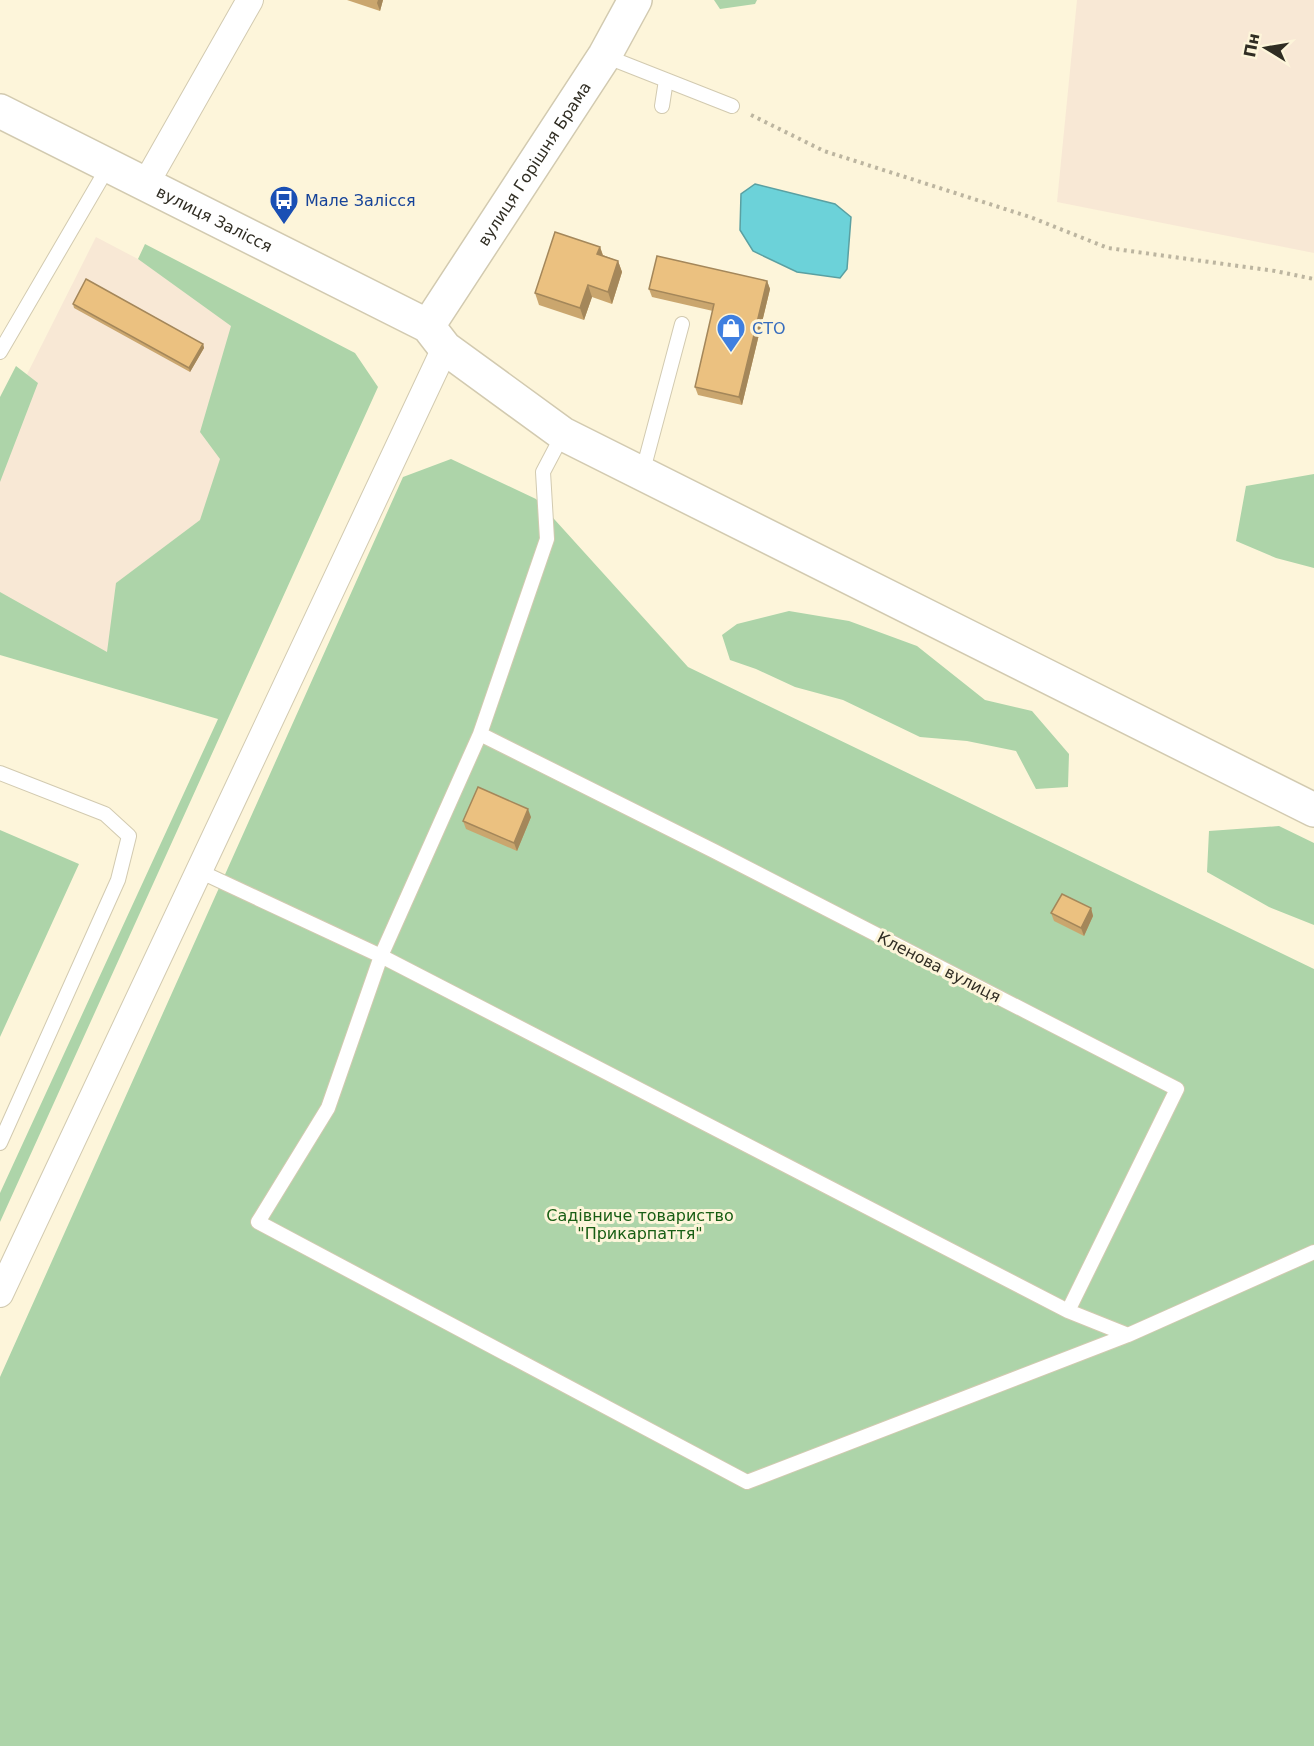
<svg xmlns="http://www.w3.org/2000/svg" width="1314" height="1746" font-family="'DejaVu Sans',sans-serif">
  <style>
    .industrial { fill: #f8e8d5 }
    .green { fill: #add4a9 }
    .water { fill: #6cd2d9; stroke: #5aa0a2; stroke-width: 1.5 }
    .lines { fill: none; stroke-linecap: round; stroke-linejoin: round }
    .service-casing { stroke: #d2cab0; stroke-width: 16 }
    .minor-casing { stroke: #d2cab0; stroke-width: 28 }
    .tertiary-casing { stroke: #d2cab0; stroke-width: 36 }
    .secondary-casing { stroke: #d2cab0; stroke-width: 36 }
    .path { stroke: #bcb5a0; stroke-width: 4; stroke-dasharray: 3 4.5; stroke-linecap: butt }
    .service { stroke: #fff; stroke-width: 14 }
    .minor { stroke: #fff; stroke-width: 26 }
    .tertiary { stroke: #fff; stroke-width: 33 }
    .secondary { stroke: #fff; stroke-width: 33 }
    .wall { fill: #caa66e }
    .shaded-wall { fill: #a4875a }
    .building { fill: #ebc180; stroke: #a4875a; stroke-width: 1.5 }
    .labels { text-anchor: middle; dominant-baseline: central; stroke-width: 6; stroke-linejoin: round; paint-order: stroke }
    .street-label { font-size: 16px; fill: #302d23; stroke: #fdf5da }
    .transit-label { font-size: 16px; fill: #164399; stroke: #fdf5da; text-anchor: start }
    .shop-label { font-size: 16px; fill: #366cbe; stroke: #fdf5da; text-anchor: start }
    .park-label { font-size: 16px; fill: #185e14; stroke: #fdf5da }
  </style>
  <rect width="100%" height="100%" fill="#fdf5da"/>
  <!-- industrial -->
  <path class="industrial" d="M1077,0h237v253l-257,-51z
    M96,237l276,145 -152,331 -220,-77v-208z"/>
  <!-- green -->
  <path class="green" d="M714,0h43l-2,4 -35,5z
    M145,244l210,109 23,34 -378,835v-29l218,-474 -218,-64v-63l107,60 9,-69 84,-63 20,-61 -20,-27 31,-106 -93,-67z
    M16,366l22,17 -38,99v-85z
    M451,459l85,40 152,168 626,302v777h-1314v-369l403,-900z
    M1314,474v94l-38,-10 -40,-17 10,-55z
    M789,611l60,10 68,25 68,54 47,11 37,43 -1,33 -32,2 -20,-38 -49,-10 -47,-4 -77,-37 -48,-13 -39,-18 -26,-9 -8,-25 15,-11z
    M1279,826l35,17v82l-45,-18 -62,-35 2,-41z
    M0,830l79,34 -79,173z"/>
  <!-- water -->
  <path class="water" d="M755,184l80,20 16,13 -4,52 -7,9 -43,-6 -44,-21 -13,-21 1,-36z"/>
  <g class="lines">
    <!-- service casing -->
    <g class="service-casing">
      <path id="service" d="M605,56l127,50
        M662,106l4,-26
        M0,352l108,-185
        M563,434l-20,38 4,67 -67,195 -99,222 -53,152 -70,114 489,260 381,-147 186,-83
        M642,474l40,-150
        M480,734l234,117 463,238 -109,222
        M0,773l105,41 24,22 -11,44 -118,263
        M199,871l182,85 687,355 60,24"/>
    </g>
    <!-- minor casing -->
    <g class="minor-casing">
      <path id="minor" d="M145,185l105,-185
        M0,1294l445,-946"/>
    </g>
    <!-- tertiary casing -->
    <g class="tertiary-casing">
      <g id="tertiary">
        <path id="s1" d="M428,326l177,-271 30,-55"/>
      </g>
    </g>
    <!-- secondary casing -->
    <g class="secondary-casing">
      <g id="secondary">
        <path id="s2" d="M0,111l428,215 17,22 118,86 751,376"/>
      </g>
    </g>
    <!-- path -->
    <path class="path" d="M751,115l73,36 206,66 78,31 167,23 39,8"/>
    <!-- service -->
    <use href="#service" class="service"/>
    <!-- minor -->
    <use href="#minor" class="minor"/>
    <!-- tertiary -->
    <use href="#tertiary" class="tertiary"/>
    <!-- secondary -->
    <use href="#secondary" class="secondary"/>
  </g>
  <!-- wall -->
  <path class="wall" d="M347,0h36l-3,11z
    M600,247l3,8 15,6 4,11 -10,32 -20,-7 -8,23 -45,-15 -4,-12z
    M767,281l3,8 -28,116 -44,-10 -3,-8 18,-76 -61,-14 -3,-8z
    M73,304l130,40 1,4 -14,24 -116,-64z
    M531,817l-14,34 -51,-22 -3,-8z
    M1091,908l2,8 -9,20 -30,-15 -3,-8z"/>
  <!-- shaded-wall -->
  <path class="shaded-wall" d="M378,0h5l-3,11 -3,-8z
    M600,247l4,12 -7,-5z
    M618,261l4,11 -10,32 -4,-12z
    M767,281l3,8 -28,116 -3,-8z
    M588,285l4,12 -8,23 -4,-12z
    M203,344l1,4 -14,24 -1,-4z
    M528,809l3,8 -14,34 -3,-8z
    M1091,908l2,8 -9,20 -3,-8z"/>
  <!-- building -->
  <path class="building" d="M555,232l45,15 -3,7 21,7 -10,31 -20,-7 -8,23 -45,-15z
    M657,256l110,25 -28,116 -44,-10 19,-83 -65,-15z
    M86,279l117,65 -14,24 -116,-64z
    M478,787l50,22 -14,34 -51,-22z
    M1062,894l29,14 -10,20 -30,-15z"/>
  <!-- icons -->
  <defs>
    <g id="bus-pin" transform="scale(1.5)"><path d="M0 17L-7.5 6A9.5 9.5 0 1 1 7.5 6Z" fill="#1a4fb4" stroke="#fdf5da"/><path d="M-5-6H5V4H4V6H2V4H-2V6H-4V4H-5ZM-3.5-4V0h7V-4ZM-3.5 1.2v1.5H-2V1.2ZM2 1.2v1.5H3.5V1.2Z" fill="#fff"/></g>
    <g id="shop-pin" transform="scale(1.5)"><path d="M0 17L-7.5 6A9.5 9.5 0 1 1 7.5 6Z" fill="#3f7fe0" stroke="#fdf5da"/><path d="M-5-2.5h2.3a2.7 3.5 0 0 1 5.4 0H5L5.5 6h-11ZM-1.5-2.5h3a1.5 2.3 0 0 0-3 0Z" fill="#fff"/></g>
  </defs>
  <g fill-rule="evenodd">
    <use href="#bus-pin" x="284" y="200"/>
    <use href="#shop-pin" x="731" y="328"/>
  </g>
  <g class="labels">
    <!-- street labels -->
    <g class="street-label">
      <text stroke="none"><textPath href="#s1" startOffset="194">вулиця Горішня Брама</textPath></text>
      <text stroke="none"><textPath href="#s2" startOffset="240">вулиця Залісся</textPath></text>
      <text transform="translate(939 967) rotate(27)">Кленова вулиця</text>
    </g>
    <!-- transit labels -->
    <g class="transit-label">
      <text x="305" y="200">Мале Залісся</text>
    </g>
    <!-- shop labels -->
    <g class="shop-label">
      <text x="752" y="328">СТО</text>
    </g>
    <!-- park labels -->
    <g class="park-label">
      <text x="640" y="1215">Садівниче товариство<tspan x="640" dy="18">"Прикарпаття"</tspan></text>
    </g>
  </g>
  <!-- north arrow -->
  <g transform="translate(1266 48) rotate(281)" stroke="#fdf5da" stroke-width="4.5" paint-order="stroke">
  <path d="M0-4.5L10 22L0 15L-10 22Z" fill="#302d23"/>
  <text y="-9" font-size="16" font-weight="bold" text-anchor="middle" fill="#302d23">Пн</text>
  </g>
</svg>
